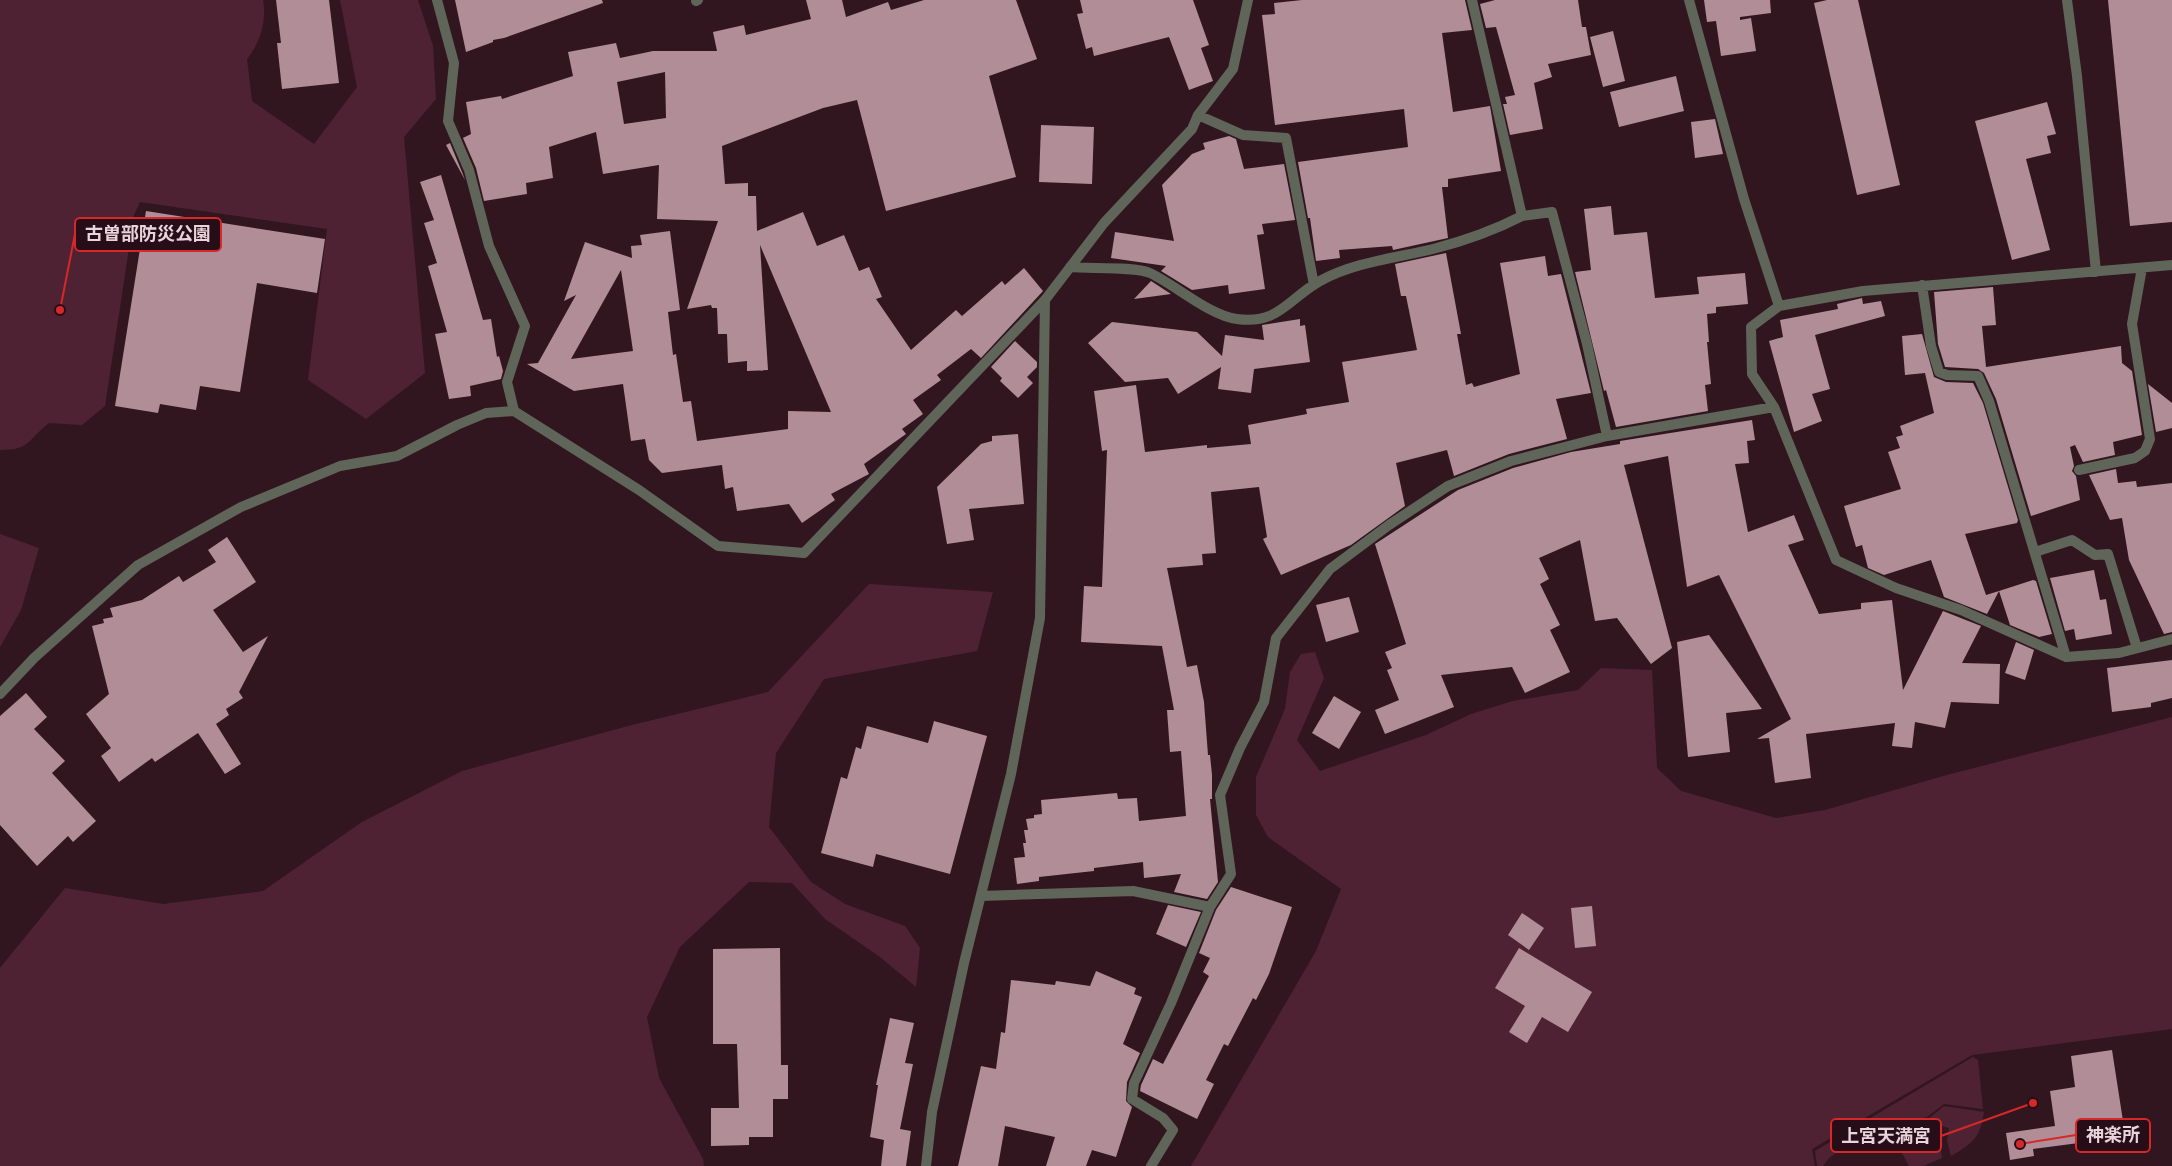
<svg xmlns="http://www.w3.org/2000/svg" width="2172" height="1166" font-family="Roboto,'Noto Sans JP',sans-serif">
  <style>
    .green { fill: #4f2233 }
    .building { fill: #b18d98; fill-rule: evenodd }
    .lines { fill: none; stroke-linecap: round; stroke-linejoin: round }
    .street { stroke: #5f6659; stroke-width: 10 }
    .leader { fill: none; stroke: #d62828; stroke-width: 2 }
    .callout-dot { fill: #d62828; stroke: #270d17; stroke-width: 2 }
    .callout { fill: #270d17; stroke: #d62828; stroke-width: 2 }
    .callout-label { font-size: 18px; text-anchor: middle; font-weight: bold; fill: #e8d4da }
  </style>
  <rect width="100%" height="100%" fill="#311620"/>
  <!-- green -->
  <path class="green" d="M0,0h263c4,20 -3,43 -16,59l5,42 62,43 43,-57 -17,-87h78l15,46 3,53 -32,38 21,236 -59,46 -58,-39 19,-151 -187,-27 -6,13 -29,191 -23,19 -33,-2c-21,16 -18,27 -49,27z
    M0,534l39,14 -18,62 -21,37z
    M869,584l124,8 -16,59 -153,28 -48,74 -7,74 42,55 34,22 60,22 15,22 -4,39 -36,-30 -55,-38 -33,-36 -43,-1 -69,65 -33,70 12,61 44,81 1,7h-704v-198l65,-80 98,16 100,-13 99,-69 100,-51 170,-46 136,-33z
    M1315,652l9,26 -27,62 23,31 106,-36 45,-21 42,-13 65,-11 23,-22 51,2 5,98 24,23 95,27 49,-8 122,-35 225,-58v312l-200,26 -160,94 3,17h-624l125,-215 25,-62 -73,-52 -12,-22v-38l29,-68 5,-37 11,-18z
    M1973,1057l5,3 5,49 -39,-5 -17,13 -59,13 -39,28 -6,8h-6l-2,-15z
    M1944,1106l40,6c-4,26 -11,31 -33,44l-4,-15 2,-13 -7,-2 -2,16 2,16 -19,8h-14l-12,-22 -5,-4 -18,4 -7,-10 1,-2 60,-13z"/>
  <!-- building -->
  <path class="building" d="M276,0h53l10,83 -57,6 -5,-46h4z
    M455,0h147l1,3 -99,35 -11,2v2l-27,10z
    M806,0h36l4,17 42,-15 3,8 33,-10h92l21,59 -48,17 27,101 -130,34 -29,-111 -34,8 -101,38 3,38 23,-1v13h8l1,35 46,-19 14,34 27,-11 15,36 10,-4 13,30 -6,2 35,51 45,-40 6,6 40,-35 3,4 19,-17 19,23 -62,67 -10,-9 -34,26 4,5 -28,20 10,14 -21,15 4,5 -42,30 5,10 -38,20 4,6 -33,23 -13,-19 -52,7 -4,-24 -8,2 -3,-24 -60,8 -13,-13 -4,-21 -14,2 -8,-57 -49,7 -47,-27 11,-1 38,-68 -12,6 21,-59 47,16 -1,-12 11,-1 -2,-10 30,-4 10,79 -12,2 5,43 3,-1 7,48 8,-1 6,40 91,-12v-18l43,1 -71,-167 8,125 -21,1v-10l-19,2 -1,-29h-9l-1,-26h-5l-1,-3 -24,4 31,-88 -61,-2 2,-54 -56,9 -7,-42 -47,15 4,31 -27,5 1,11 -43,7 -8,-33 -13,-30 8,-4 -5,-32 35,-6 1,3 71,-23 -5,-24 48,-9 4,15 33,-7h64l-4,-19 31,-7 2,10 65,-16zM665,72l1,46 -42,6 -7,-42zM621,270l12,81 -62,8z
    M1080,0h113l16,45 -8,3 12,33 -24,9 -20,-53 -75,19 -2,-9 -6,2 -9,-35 6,-1z
    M1302,0h163l7,30 -30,3 11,79 37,-6 11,65 -53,8v8h-6l6,51 -55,12 -1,-4 -53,4 1,8 -24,3 -6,-43h-2l-10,-56 110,-15 -4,-38 -129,16 -13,-110 13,-1 -1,-11z
    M1495,0h83l4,27h4l5,28 -43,9 4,13 -18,6 9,46 -33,6 -7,-31h4l-2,-7 10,-2 -19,-68 -10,1 -6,-24z
    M1704,0h66l1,13 -31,4v3l11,-2 5,33 -35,5 -5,-35 -9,1z
    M1827,0h31l42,185 -43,10 -43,-192z
    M2108,0h64v222l-42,4z
    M1613,31l12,50 -22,6 -13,-50z
    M1676,76l8,35 -65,16 -9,-35z
    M2047,102l9,32 -9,2 4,17 -25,6 24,91 -38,10 -37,-139z
    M1715,119l8,35 -28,4 -4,-36z
    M1041,125l53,2 -2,57 -53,-2z
    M1229,136l7,3 8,30 40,-5 11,56 -33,4 2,10 -7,1 8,54 -36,5 -1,-9 -36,5 -31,-19 5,-5 -55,-8 4,-26 59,9 -12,-56 30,-31 13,-5 -2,-6z
    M450,143l12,29 3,8 -19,-35z
    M441,175l42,145 8,-1 6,38 2,-1 4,15 -2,8 -31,7 1,10 -22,3 -14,-65 12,-2 -19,-66 9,-3 -13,-40 10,-3 -14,-38z
    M1611,206l3,29 33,-3 8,66 44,-4 -2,-17 48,-4 3,31 -32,3v6l-9,1 2,28h-2l4,42 -6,1 3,26 -92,16 -10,-37 -2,1 -29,-119 16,-2 -7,-61z
    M146,211l179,28 -8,54 -60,-10 -17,109 -40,-6 -4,24 -36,-6 -2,9 -43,-7z
    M1446,253l15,81h-4l9,51 6,-2 2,4 46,-13 -20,-111 45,-7 3,20 13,-2 30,119 -35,6 11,40 -58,15 -55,22 -7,-26 -51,13 9,43 -54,39 -70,30 -18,-36 4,-2 -8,-50 -48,5 5,61 -14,1 1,11 -36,3 20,99 10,-2 7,37 4,53h2l2,20v24h-2l8,83 -11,17 -33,-7 7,-18 -37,4 -1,-16 -49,6v3l-55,6v4l-22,3 -3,-26 11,-1 -2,-14h3l-2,-13h4l-2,-11 8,-1v-3l8,-1 -1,-14 76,-7 1,6 19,-1 2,23 47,-5 -5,-65 -11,1 -3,-42h7l-12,-64 -81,-4 3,-56 18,1 5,-137 -5,1 -8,-60 42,-6 9,67 62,-7v3l44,-4 -3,-19 59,-11 -1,-5 43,-7 -7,-40 75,-12 -11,-54h-5l-6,-32z
    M1151,281l20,13 -37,5z
    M1993,287l3,38 -14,1 4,41 135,-21 1,17 10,8 10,64 -29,7 2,13 -32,7 -8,-17 -5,2 4,19 -2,5 4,5 4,24 -49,16 -35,-117 -12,-26 -6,-4 -33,-2 -7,-23 -4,-52z
    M1862,298l1,6 18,-3 4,15 -70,19 15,54 -18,5 10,27 -28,11 -25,-91 14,-4 -3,-17 58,-11 -1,-5z
    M1300,319v7l5,-1 5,37 -56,7 -3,24 -33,-4 3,-22 -43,27 -10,-16 -43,4 -37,-39 24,-21 85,10 25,24 3,-21 39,5 -2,-15z
    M1922,334l12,43 12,5 27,1 10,20 35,117 -1,3 -52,11 21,61 13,-4 -12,23 -43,-17 -13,-37 -47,15 -16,-7 -6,-23 -6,2 -12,-41 57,-17 -13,-37 12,-4 -4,-11 7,-2 -3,-9 34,-13 -9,-40 -20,2 -3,-39z
    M1015,341l22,21v5l-10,10 6,6 -15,15 -18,-17 2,-3 -11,-11z
    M2148,384l24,19v25l-16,4z
    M1752,420l3,20 -8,1 2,22 -14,1 13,68 46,-17 10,25 -16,5 31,69 42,-5v-6l31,-3 11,90 40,-79 38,15 -19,37 38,1 -1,40 -48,-2 -6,26 -30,-6 -3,26 -20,-2 3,-23 -89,11 5,44 -36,5 -6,-45 -12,1 34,-20 -72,-144 -32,12 -19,-131 -44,9 48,183 -21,16 -34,-46 -22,3 -15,-81 -41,18 10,21 -9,5 20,41 -10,5 20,42 -45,21 -13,-26 -71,8 13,32 -69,27 -10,-24 24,-10 -12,-30 5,-2 -7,-16 21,-8 -31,-100 83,-54 55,-22 58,-16 49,-8v-3z
    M1018,434l6,70 -55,5 5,31 -27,4 -10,-57 44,-43 11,-3v-5z
    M2116,469l2,14 18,-2 1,6 35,-4v149l-8,2 -35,-74 -7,-42 -12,2 -21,-45z
    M227,537l29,45 -43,28 30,42 25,-16 -29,56 4,6 -17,11 3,6 -13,9 25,40 -16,10 -27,-41 -43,29 -3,-4 -33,24 -18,-26 10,-8 -25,-34 23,-20 -17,-68 12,-3 -1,-4 10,-2 -3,-9 32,-8 37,-24 4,6 33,-20 -8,-12z
    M2094,570l6,30 6,-1 6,35 -36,6 -2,-11 -9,2 -15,-53z
    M2033,580l3,1 16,53 -13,3 -29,-12 -11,-34z
    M1349,597l10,35 -33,10 -10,-37z
    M1709,635l53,74 -36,4 4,39 -42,5 -11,-115z
    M2016,642l18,8 -9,30 -20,-7z
    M2172,660v38l-21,5v4l-39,5 -5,-44z
    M26,693l21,24 -13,12 31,32 -13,12 44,48 -23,21 -5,-6 -31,30 -37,-41v-109z
    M1334,696l27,16 -22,37 -27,-16z
    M934,721l53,15 -37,138 -74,-20 -3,13 -52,-14 20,-76 6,2 9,-32 5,2 6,-23 61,17z
    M1231,887l61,20 -23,67 -13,26 -3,-2 -25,48 -4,-2 -18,36 8,4 -17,35 -57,-28 1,-6 12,-26 10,5 46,-88 -6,-4 7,-14 -11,-5 17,-43z
    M1168,905l33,7 -15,35 -30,-13z
    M1592,906l4,40 -21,2 -4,-40z
    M1522,913l22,15 -15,22 -21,-15z
    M780,948l1,117h7v34h-15v38h-24v8l-38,1v-38h28l-2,-64h-24v-95z
    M1519,948l73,44 -24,40 -26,-15 -15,26 -18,-11 16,-26 -30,-18z
    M1096,971l40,17 -2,6 8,3 -19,47 17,9 -13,29 -1,19 6,6 -16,50 -24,-7 -6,16h-40l9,-29 -50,-11 -7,40h-40l23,-100 15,3 5,-37 4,1 6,-53 44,5 1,-4 34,5z
    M890,1018l24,5 -9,40 8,1 -13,65 11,2 -5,35h-25l3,-26 -14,-3 8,-52h-2z
    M2112,1050l11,71 -31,5 2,15 -61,8 1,7 -24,4 -4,-27 49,-7 -5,-35 25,-4 -4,-31z"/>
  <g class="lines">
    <!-- street -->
    <path class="street" d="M1472,0l50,216 30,-4 35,132 20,92 167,-29
      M1689,0l55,199 35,107
      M2067,0l10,76 19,196
      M696,1l2,-1
      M1198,115l45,20 43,3 28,147
      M2172,265l-309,26 -84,15 -28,21 1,47 22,33 62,153 60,28 65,22 105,47 53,-4 53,-14
      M1070,267c19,2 64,-1 80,6 24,11 60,43 87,46 42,6 52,-21 83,-38 34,-19 76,-23 113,-32 31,-8 60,-18 89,-33
      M1922,285l9,61 8,26 8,3 31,1 11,25 77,256
      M514,411l125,79 79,56 86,7 241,-253 59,-77 88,-94 6,-14 35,-46 15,-69
      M2079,470l56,-12 10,-7 5,-12 -18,-115 10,-56
      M2035,552l37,-12 23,15 13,-1 29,94
      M0,694l34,-36 104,-93 103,-58 99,-41 57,-10 60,-31 29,-12 28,-2 -7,-29 18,-56 -36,-80 -20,-76 -21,-49 6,-58 -17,-63
      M981,896l152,-5 77,16
      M926,1166l6,-54 32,-149 47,-189 29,-156 5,-318
      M1151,1166l22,-36 -10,-12 -31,-19 2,-16 37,-80 39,-96 21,-33 -11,-79 20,-47 24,-46 12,-64 54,-69 59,-44 59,-39 63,-25 96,-25"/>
  </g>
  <!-- callouts -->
  <path class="leader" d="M60 310L75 234M2020 1144L2076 1135M2033 1103L1941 1136"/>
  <g class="callout-dot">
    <circle cx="60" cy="310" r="5"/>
    <circle cx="2020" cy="1144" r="5"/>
    <circle cx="2033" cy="1103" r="5"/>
  </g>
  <g class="callout">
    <rect x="75" y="218" width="146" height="33" rx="5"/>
    <rect x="2076" y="1119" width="74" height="33" rx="5"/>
    <rect x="1831" y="1119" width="110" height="33" rx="5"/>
  </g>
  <g class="callout-label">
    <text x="148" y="240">古曽部防災公園</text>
    <text x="2113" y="1141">神楽所</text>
    <text x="1886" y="1142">上宮天満宮</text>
  </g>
</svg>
